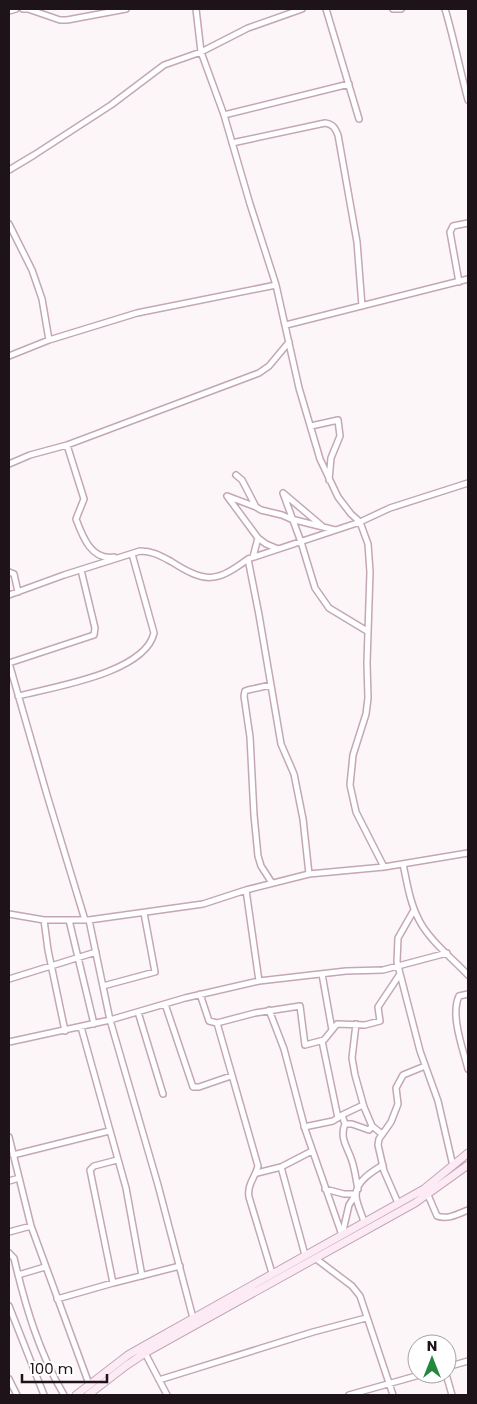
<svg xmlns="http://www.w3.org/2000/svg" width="477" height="1404" font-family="Poppins,sans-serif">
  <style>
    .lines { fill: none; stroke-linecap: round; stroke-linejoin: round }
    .minor-casing { stroke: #c4a7b7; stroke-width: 8 }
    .secondary-casing { stroke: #c4a7b7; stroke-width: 9 }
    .minor { stroke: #fff; stroke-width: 5 }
    .secondary { stroke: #fceaf4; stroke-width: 7 }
  </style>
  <rect width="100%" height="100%" fill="#fcf6f9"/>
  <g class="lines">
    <!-- minor casing -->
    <g class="minor-casing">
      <path id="minor" d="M23,9h5l32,11h7l59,-11
        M196,9l5,43 23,63 26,89 26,81 23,103 21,71 18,38 13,17 9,8 8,22 2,28 -3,91 1,35 -2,16 -13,41 -3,30 6,27 28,55
        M326,9l33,110
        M393,9h8
        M445,9c9,30 15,61 23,91
        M9,11l7,-2
        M224,115l125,-31
        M232,143l93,-20c8,1 10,5 13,12l19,107 5,64
        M9,170l25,-15 77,-50 53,-40 37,-13 47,-24 54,-19
        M9,224l23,46 10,29 7,41
        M459,282l-9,-50 3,-6 15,-3
        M286,325l182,-46
        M9,356l40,-16 88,-27 139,-28
        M311,426l27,-6 2,16 -9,22 -2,22
        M67,445l17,54 -8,20c6,16 15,42 38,38
        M9,464l21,-9 37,-10 192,-72 10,-7 20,-24
        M236,475l6,5 14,27
        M322,526l-39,-33 18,49 14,46 14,20 38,23
        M278,549l-12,-5 -8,-6 -31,-42 29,11 5,3 21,5 9,4 44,11
        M253,557l5,-19
        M9,572l5,2 4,18
        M9,595l55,-20 76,-24c13,0 21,5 32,11 34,22 45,20 76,-3
        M9,663l38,132 38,125
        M9,663l85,-28 1,-7 -14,-58
        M271,685l-23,5 -3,1 -1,5 6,41 4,78 4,41 3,10 11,17
        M18,696c35,-9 127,-23 136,-63l-22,-79
        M403,864c4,19 7,39 16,56 10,20 34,39 49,55
        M309,874l-6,-55 -9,-45 -13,-30 -22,-129 -11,-56 112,-37 30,-14 78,-25
        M246,890l13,91
        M414,910l-16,28 -1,24 23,89 18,50 15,65
        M9,914l35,6h45l114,-16 43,-14 63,-16 75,-7 84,-14
        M44,920l4,30 17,81
        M69,920l25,104
        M89,920l21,100 48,165 35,133
        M322,974l10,56
        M9,979l87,-27
        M103,986l52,-14 -11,-59
        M200,994l9,27 8,2 38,-10 45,-7 5,39 19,-5 13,-16 28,1 15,-4 -2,-14 22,-33
        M468,994l-9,2c-9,19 4,53 9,73
        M165,1004l28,83h6l32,-11
        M269,1010l15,39 21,80 37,106
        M138,1012l25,82
        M217,1023l41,143c-3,12 -11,18 -9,31l23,76
        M356,1024l-4,34 3,17 9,32 8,19 10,8
        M81,1027l45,161 16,88
        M322,1041l16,77
        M9,1042l101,-22 75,-22 74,-17 87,-10 37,-1 64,-17
        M345,1124l-3,-9 21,-10
        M304,1127l29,-6 9,-6
        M9,1137l22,89 58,158
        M13,1155l96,-24
        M281,1167l24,88
        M257,1173l24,-6 31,-16
        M9,1181l10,-3
        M325,1189l19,5h12
        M358,1189c-2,-9 -3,-19 -6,-28 -4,-13 -13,-23 -7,-37h7l17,6 3,-4
        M428,1195l9,21c11,4 21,-2 31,-6
        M398,1203l-14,-32 -6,-26 1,-6 12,-17 7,-18 -2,-16 7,-13 22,-9
        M364,1222c-2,-8 -8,-19 -8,-27 0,-14 17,-24 27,-30
        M9,1232l22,-6
        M342,1235l7,-30 7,-11
        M9,1253l5,5c11,47 25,95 50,137
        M315,1258l37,28 8,10 33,99
        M18,1275l27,-8
        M113,1283l-23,-113 4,-4 23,-6
        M57,1299l56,-16 67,-17
        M9,1306l35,89
        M145,1353l22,42
        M447,1367l21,-6
        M446,1374l6,21
        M9,1379l8,16
        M159,1380l154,-48 53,-14
        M349,1395l74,-21"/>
    </g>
    <!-- secondary casing -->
    <g class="secondary-casing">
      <path id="secondary" d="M76,1395l52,-40 14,-8 282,-158 44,-36
        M88,1395l39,-30 18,-12 270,-150 53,-38"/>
    </g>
    <!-- minor -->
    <use href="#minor" class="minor"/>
    <!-- secondary -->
    <use href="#secondary" class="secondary"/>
  </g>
  <!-- border -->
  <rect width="477" height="1404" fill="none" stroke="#1e1319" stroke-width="20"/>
  <!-- north arrow -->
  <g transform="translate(432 1359)"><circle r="24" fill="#ffffff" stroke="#a5a1a3"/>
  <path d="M0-4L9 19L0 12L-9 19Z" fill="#23883d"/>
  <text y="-8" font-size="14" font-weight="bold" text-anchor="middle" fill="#1e1319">N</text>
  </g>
  <!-- scale -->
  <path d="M22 1374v8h85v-8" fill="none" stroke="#1e1319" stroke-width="2.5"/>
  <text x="30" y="1374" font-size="15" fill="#1e1319" stroke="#ffffff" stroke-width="4" paint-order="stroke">100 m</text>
</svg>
